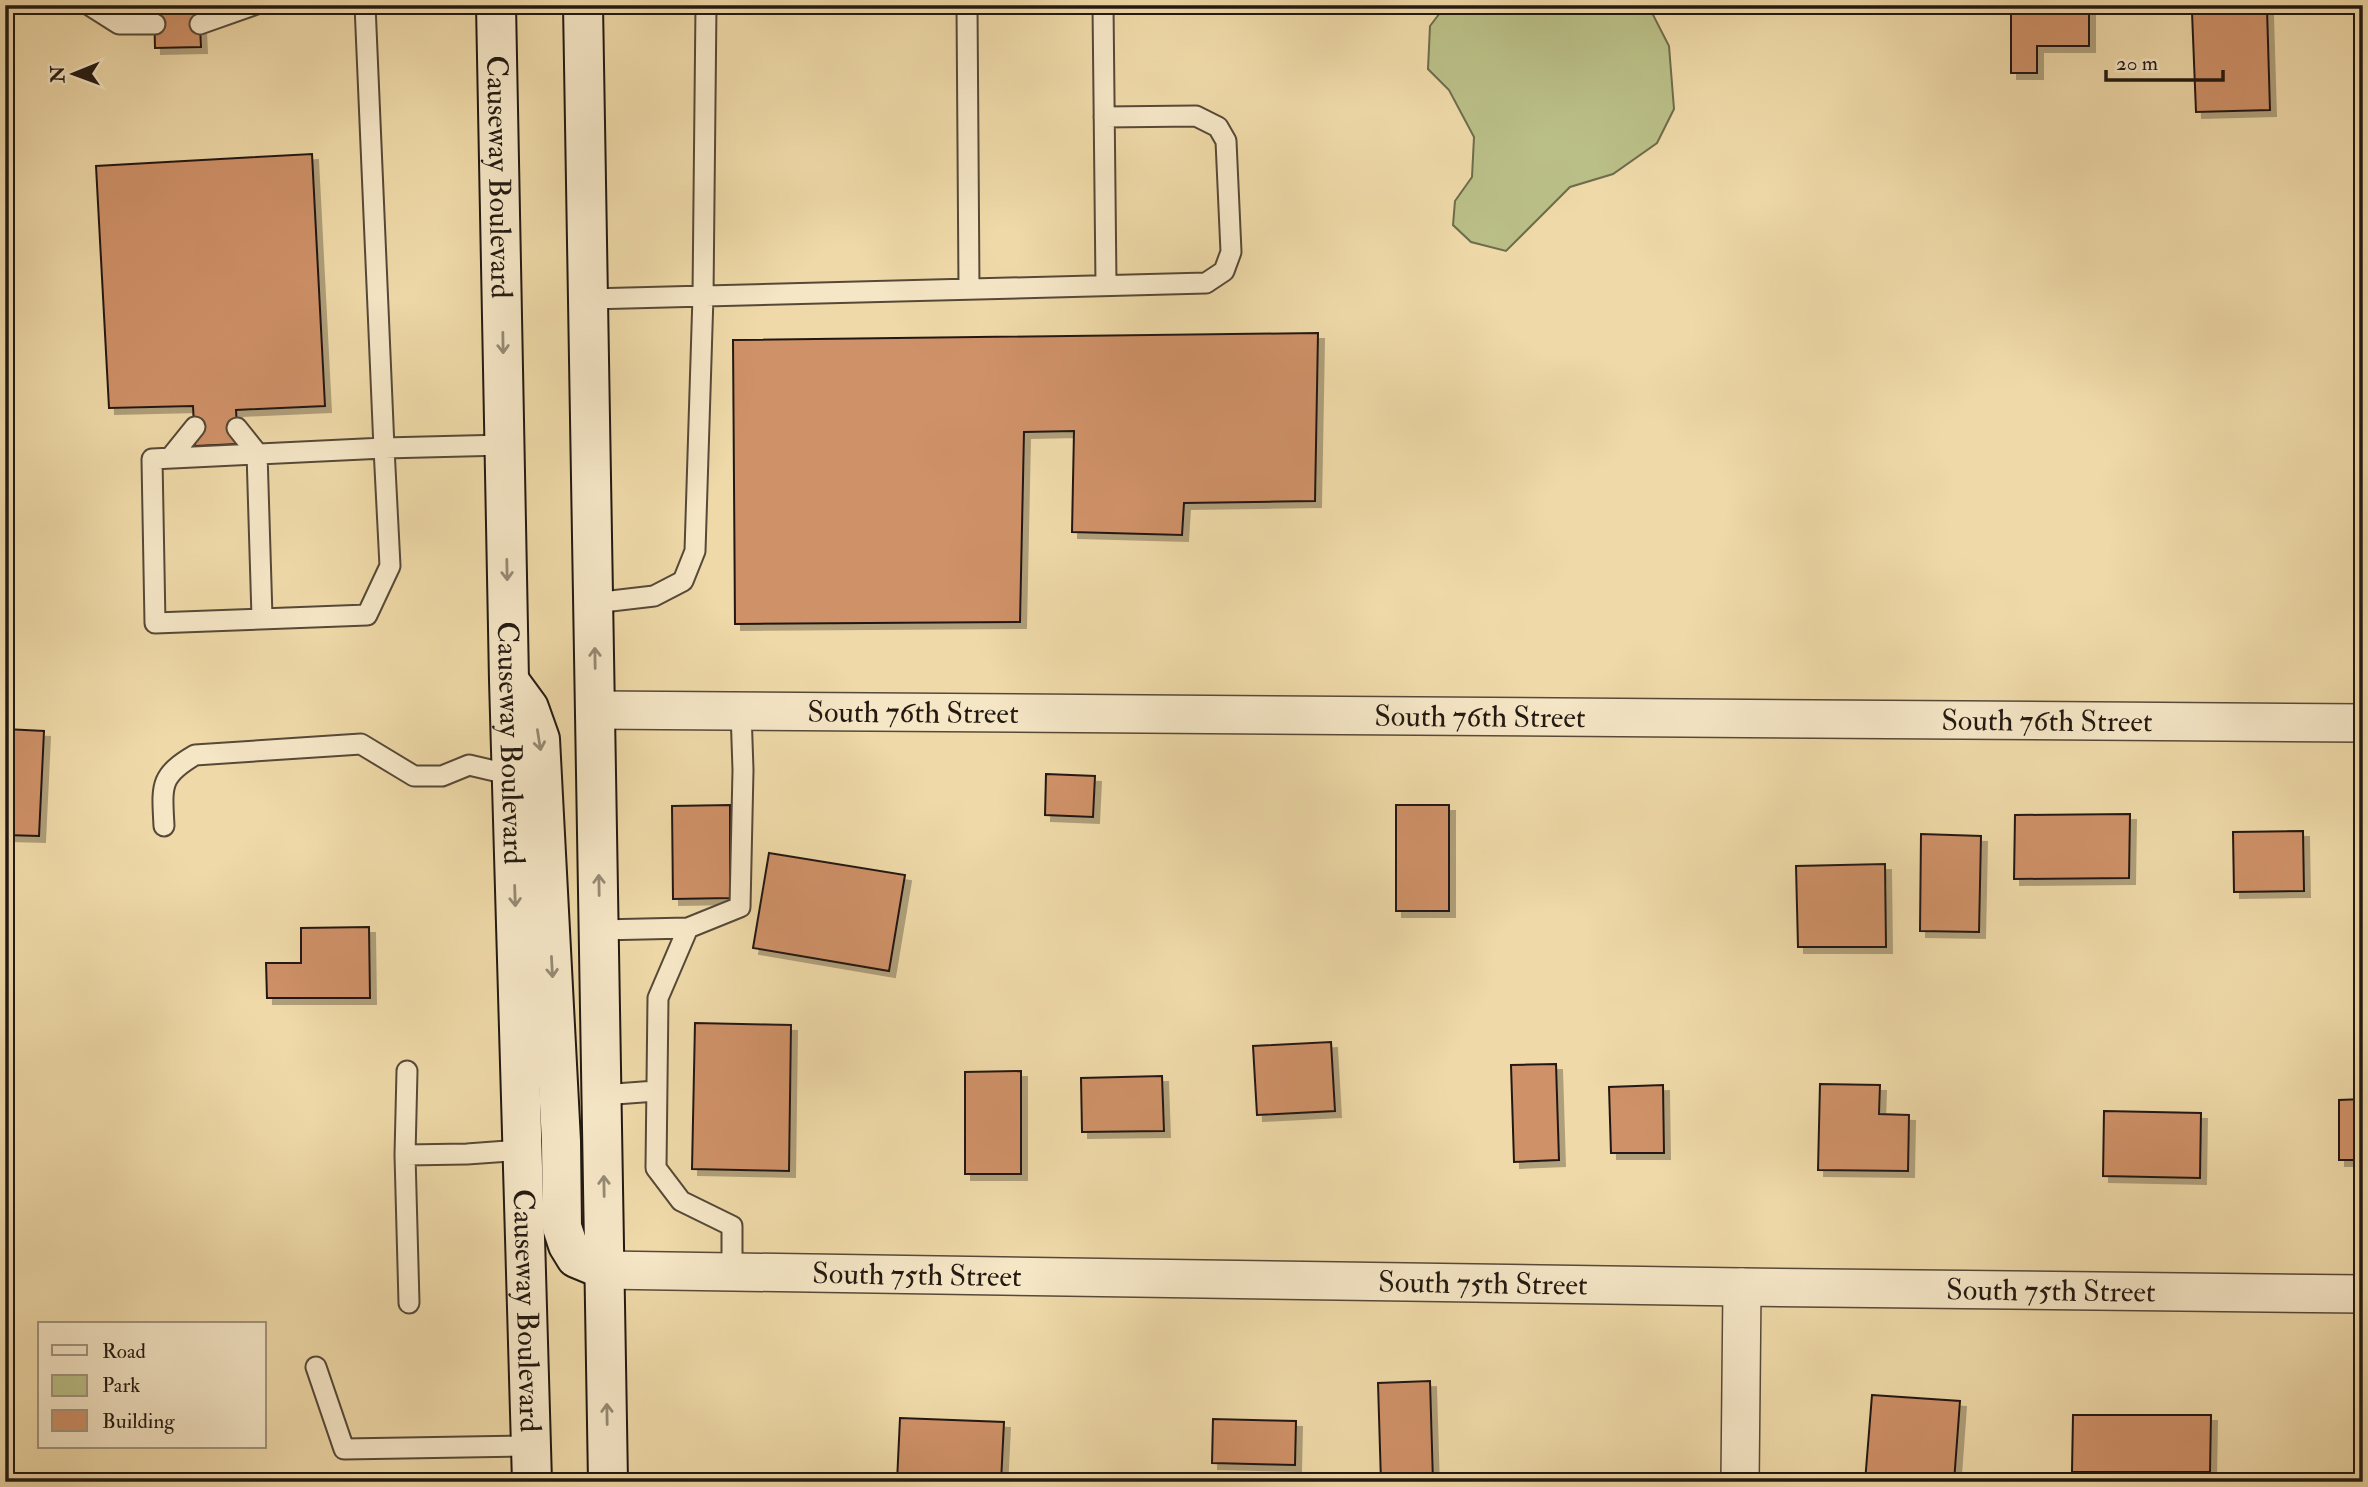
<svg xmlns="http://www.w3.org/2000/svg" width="2368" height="1487" font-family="'IM FELL Double Pica',serif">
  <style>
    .green { fill: #babf87; stroke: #6e6c4c; stroke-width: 2 }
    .building { fill: #cf9168; stroke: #231912; stroke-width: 2; filter: url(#shadow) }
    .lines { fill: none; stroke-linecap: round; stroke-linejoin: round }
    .service-casing { stroke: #564938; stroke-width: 23 }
    .minor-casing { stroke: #564938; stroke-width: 40 }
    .secondary-casing { stroke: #231912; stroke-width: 42 }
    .service { stroke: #f5e6c6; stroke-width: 19 }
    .minor { stroke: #f5e6c6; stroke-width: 37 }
    .secondary { stroke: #f5e6c6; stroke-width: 38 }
    .oneway { stroke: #968a75 }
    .labels { text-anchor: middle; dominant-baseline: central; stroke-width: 7; stroke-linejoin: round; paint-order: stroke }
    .street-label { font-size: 30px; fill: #231912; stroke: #f5e6c6 }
  </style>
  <defs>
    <filter id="shadow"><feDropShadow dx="6" dy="6" stdDeviation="0" flood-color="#0004"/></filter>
  </defs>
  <rect width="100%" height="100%" fill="#efd9a8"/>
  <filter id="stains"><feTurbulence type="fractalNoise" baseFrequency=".00286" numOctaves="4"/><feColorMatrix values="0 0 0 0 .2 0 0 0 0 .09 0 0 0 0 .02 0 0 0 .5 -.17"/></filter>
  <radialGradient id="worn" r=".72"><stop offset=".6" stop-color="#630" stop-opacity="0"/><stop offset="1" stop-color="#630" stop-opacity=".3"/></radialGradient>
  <!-- green -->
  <path class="green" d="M1446,5h202l21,41 5,63 -17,34 -44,31 -43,13 -64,64 -35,-9 -18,-17 2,-24 17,-24 2,-40 -25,-47 -21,-21 2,-43z"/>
  <!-- building -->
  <path class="building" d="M154,5h45l2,42 -46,1z
    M2011,5h78v41h-52v27h-26z
    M2267,9l3,101 -74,2 -4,-100z
    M312,154l13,252 -89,4 2,34 -43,2 -2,-40 -84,2 -13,-242z
    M1318,333l-3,168 -131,2 -2,32 -110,-3 2,-101 -50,1 -4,190 -285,2 -2,-284z
    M5,729l39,2 -5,105 -34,-1z
    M1046,774l49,2 -2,41 -48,-2z
    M730,805v93l-57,1 -1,-93z
    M1396,805h53v106h-53z
    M2130,814l-1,64 -115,1 1,-64z
    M2303,831l1,60 -70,1 -1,-60z
    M1921,834l60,2 -2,96 -59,-1z
    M769,853l136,22 -16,96 -136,-23z
    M1885,864l1,83h-88l-2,-81z
    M369,927l1,71h-103l-1,-35h35v-35z
    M695,1023l96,2 -2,146 -97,-2z
    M1331,1042l4,69 -78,4 -4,-69z
    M1556,1064l3,96 -45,2 -3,-97z
    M1021,1071v103h-56v-102z
    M1162,1076l2,55 -82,1 -1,-54z
    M1820,1084l60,1 -1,29 30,1 -1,56 -90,-1z
    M1663,1085l1,68h-53l-2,-66z
    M2363,1099v61h-24v-60z
    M2104,1111l97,2 -1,65 -97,-2z
    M1430,1381l3,101h-52l-3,-99z
    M1872,1395l88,6 -6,81h-89z
    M2073,1415h138l-1,57h-138z
    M900,1418l104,4 -3,60h-104z
    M1213,1419l83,2 -1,44 -83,-2z"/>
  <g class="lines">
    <!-- service casing -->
    <g class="service-casing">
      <path id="service" d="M89,5l30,19h36
        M365,5l19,443 121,-3
        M967,5l2,284
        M1103,5l3,280
        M200,24l54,-19
        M589,299l617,-16 18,-12 7,-19 -5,-111 -8,-14 -22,-11 -92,1
        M237,428l20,25 5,164
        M384,448l6,118 -23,49 -212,8 -3,-164z
        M170,458l25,-31
        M594,603l60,-7 29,-15 12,-30 8,-255 3,-291
        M164,826c-2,-40 -5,-50 31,-71l166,-11 53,32h28l27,-11 43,10
        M600,930l88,-2
        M602,1095l54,-4
        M405,1155l2,-84
        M732,1272v-46l-51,-25 -25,-33 2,-170 30,-70 52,-21 3,-137 -2,-59
        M409,1303l-4,-148 62,-1 55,-4
        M316,1367l28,82 187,-3"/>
    </g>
    <!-- minor casing -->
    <g class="minor-casing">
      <g id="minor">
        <path id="s1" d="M596,710l1767,13"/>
        <path id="s2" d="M605,1270l1137,17 621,7"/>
        <path d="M1740,1482l2,-195"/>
      </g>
    </g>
    <!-- secondary casing -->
    <g class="secondary-casing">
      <g id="secondary">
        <path id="s3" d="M496,5l13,675 23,802"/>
        <path d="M583,5l25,1477"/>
        <path d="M510,682l19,26 11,31 21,402 1,86 6,18 8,13 29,12"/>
      </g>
    </g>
    <!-- service -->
    <use href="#service" class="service"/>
    <!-- minor -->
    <use href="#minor" class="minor"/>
    <!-- secondary -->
    <use href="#secondary" class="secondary"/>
  </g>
  <!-- one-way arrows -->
  <defs><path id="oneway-shaft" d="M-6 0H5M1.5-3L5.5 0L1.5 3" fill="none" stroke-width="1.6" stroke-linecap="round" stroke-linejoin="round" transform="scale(1.75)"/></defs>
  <g class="oneway">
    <use href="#oneway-shaft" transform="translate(503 343) rotate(89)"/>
    <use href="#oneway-shaft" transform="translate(507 570) rotate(89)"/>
    <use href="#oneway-shaft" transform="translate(595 658) rotate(-91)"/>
    <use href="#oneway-shaft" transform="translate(539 740) rotate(81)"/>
    <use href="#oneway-shaft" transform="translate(599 885) rotate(-91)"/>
    <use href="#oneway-shaft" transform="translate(515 896) rotate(88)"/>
    <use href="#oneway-shaft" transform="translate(552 967) rotate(87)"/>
    <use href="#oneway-shaft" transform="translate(604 1186) rotate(-91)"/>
    <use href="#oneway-shaft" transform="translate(607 1414) rotate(-91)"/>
  </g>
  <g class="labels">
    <!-- street labels -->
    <g class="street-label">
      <text stroke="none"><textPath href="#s3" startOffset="172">Causeway Boulevard</textPath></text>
      <text stroke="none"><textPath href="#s1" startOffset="317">South 76th Street</textPath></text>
      <text stroke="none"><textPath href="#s1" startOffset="884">South 76th Street</textPath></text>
      <text stroke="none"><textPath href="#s1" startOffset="1451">South 76th Street</textPath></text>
      <text stroke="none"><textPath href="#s3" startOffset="738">Causeway Boulevard</textPath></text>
      <text stroke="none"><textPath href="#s2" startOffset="312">South 75th Street</textPath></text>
      <text stroke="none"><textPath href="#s2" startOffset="878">South 75th Street</textPath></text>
      <text stroke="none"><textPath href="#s2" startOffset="1446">South 75th Street</textPath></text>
      <text stroke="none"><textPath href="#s3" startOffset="1306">Causeway Boulevard</textPath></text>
    </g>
  </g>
  <!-- margin -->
  <rect width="2368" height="1487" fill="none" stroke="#efd9a8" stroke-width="28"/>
  <rect x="7" y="7" width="2354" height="1473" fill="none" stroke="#231912" stroke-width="3.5"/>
  <rect x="14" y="14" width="2340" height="1459" fill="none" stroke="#231912" stroke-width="2"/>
  <!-- legend -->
  <rect x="38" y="1322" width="228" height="126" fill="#f5e6c6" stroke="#a1947e" stroke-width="2"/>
  <rect x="52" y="1345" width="35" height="10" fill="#f5e6c6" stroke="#a1947e" stroke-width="2"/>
  <text x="102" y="1358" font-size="21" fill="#231912">Road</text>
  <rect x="52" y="1375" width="35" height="21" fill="#babf87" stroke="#a1947e" stroke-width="2"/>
  <text x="102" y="1392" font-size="21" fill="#231912">Park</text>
  <rect x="52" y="1410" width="35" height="21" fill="#cf9168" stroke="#a1947e" stroke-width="2"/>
  <text x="102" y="1428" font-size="21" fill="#231912">Building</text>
  <!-- north arrow -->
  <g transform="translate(74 74) rotate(269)" stroke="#f5e6c6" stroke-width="5" paint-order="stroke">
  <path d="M0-5L12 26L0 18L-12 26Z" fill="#231912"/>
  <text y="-10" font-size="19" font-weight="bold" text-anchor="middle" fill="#231912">N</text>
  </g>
  <!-- scale -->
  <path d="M2106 70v10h117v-10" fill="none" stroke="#231912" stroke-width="3.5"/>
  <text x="2116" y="70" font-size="21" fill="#231912" stroke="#f5e6c6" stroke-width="5" paint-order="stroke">20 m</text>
  <rect width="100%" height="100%" filter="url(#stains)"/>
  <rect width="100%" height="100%" fill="url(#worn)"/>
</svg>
